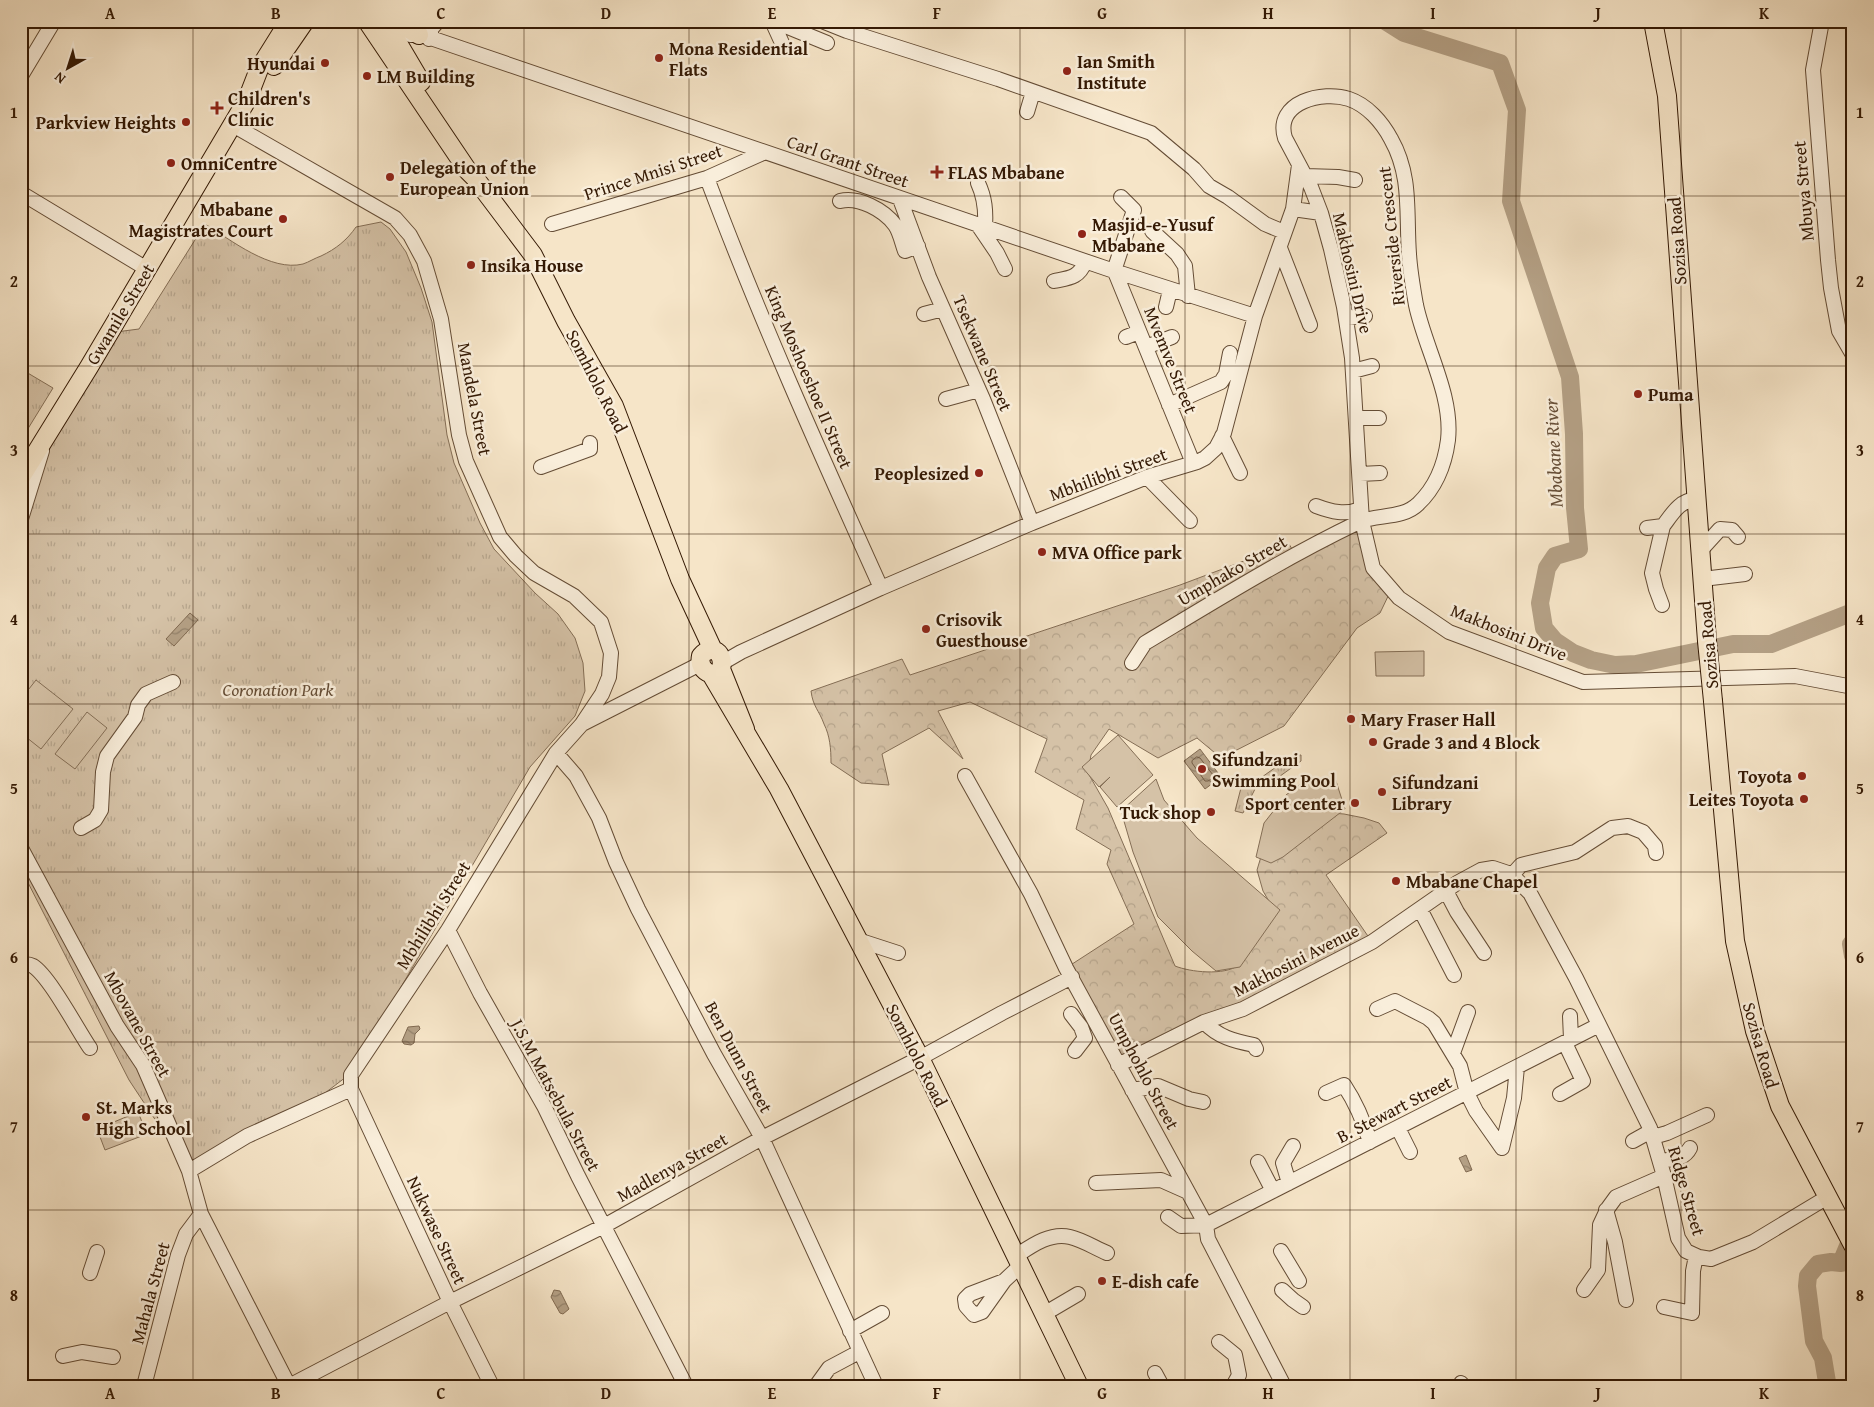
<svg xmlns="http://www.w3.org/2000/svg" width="1874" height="1407" font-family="'Gentium Book Plus',serif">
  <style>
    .forest { fill: url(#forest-crowns); stroke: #846e56 }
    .park { fill: url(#park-tufts); stroke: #846e56 }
    .garden { fill: #d5c2a7; stroke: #846e56 }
    .water { fill: url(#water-waves); stroke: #816a51 }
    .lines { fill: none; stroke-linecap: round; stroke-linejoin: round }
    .shore { stroke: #745c44; stroke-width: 1 }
    .river { stroke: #b4a085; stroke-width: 18 }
    .minor-casing { stroke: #644c35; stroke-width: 16 }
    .major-casing { stroke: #341904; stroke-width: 20 }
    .minor { stroke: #f9eedb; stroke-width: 14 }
    .major { stroke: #f6e5c8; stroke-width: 18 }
    .major-bridge-casing { stroke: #341904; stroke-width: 20; stroke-linecap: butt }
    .major-bridge { stroke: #f6e5c8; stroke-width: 18 }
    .grid { fill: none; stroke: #341904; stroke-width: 1; stroke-opacity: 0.55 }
    .poi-dot { fill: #8f2418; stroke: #f9eedb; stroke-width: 2 }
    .labels { text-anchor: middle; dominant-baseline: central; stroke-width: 5; stroke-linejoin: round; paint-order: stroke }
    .poi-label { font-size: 18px; font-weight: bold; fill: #341904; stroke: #f9eedb; text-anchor: start }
    .street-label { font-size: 18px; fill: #341904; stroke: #f9eedb }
    .park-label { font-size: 18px; font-style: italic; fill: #644c35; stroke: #f9eedb }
    .water-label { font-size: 19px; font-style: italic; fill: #674f38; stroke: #f9eedb }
    .neatline { fill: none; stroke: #341904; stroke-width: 2 }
    .grid-label { font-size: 16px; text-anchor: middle; font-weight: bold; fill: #341904 }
  </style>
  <defs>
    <pattern id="forest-crowns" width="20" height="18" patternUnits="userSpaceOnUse" patternTransform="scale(1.25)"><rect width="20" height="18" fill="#d5c2a7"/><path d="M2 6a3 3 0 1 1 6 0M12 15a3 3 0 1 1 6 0" fill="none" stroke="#b7a68e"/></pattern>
    <pattern id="park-tufts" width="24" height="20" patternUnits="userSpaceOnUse" patternTransform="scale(1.25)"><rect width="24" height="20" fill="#d5c2a7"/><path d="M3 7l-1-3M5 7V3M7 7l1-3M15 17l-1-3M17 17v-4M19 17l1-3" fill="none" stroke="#b7a68e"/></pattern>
    <pattern id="water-waves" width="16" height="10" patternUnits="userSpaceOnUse" patternTransform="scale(1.25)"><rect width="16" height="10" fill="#b4a085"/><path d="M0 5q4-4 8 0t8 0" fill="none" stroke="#93826b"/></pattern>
  </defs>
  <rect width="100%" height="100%" fill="#f6e5c8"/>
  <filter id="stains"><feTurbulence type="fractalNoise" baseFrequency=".004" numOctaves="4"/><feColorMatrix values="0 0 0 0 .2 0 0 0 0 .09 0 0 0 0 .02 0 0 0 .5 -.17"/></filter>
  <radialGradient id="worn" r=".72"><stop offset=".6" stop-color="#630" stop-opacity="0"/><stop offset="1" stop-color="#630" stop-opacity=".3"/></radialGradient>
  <!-- forest -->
  <path class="forest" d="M1362,521l11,47 19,20 -12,25 -23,15 -73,98 -63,32 -24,-20 -39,20 -49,-29 -18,26 -3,18 20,35 67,158c15,6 49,10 64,-1 7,-5 29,-45 35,-55l-11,-19 -6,-21 6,-20 55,-38 26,2 20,4 15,5 8,10 -61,42 46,67 -254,123 -52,-97 68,-44 -27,-60 4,-14 -35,-21 8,-29 -49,-28 12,-33 -77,-37 -32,9 25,48 -34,-31 -47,26 7,31 -28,-2 -30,-20c0,-14 -1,-27 -7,-39 -5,-14 -11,-17 -13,-33l91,-32 8,16 270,-90 109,-41 6,10z"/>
  <!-- park -->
  <path class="park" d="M381,222l9,7 16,23 15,36 11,34 15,113 7,28 26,60 14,26 41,44 23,21 17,24 8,25 2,28 -10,25 -45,51 -170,290 -14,20 -21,16 -136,78 -60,-91 -108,-211v-350l25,-83 62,-103 31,-4 66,-105c26,16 66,48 98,40 6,-2 12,-6 18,-8 15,-7 26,-16 35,-29z
    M21,369l32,19 -32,52z
    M1293,755h8v6l-25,18 -14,-2z
    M1242,784l13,5 -12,24 -8,-2z"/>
  <!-- garden -->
  <path class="garden" d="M1424,651v25h-48l-1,-24z
    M36,680l37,29 -32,40 -20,-16v-34z
    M87,712l20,16 -32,41 -20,-15z
    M1118,735l35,40 -36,32 -17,-20 10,-10 -11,10 -17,-20z
    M1410,774l5,10 -8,3 -5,-10z
    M1335,778l10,31 -62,48 -12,6 -15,-6 8,-34 22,-28 21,-16z
    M1156,779l8,21 33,38 83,72 -40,57 -24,4 -24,-20 -34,-34 -25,-65 -12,-41z
    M138,1112l9,22 -42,16 -8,-21z"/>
  <!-- water -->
  <path class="water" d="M190,613l8,7 -24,26 -8,-7z
    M1200,749l21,28 -16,12 -21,-28z
    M419,1026l1,3 -5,5 -1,9 -3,2 -7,-1 -2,-3 6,-14z
    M1466,1155l6,15 -6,2 -7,-14z
    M554,1290l6,1 9,18 -6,5 -3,-1 -9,-16z"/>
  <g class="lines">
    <!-- shore -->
    <path class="shore" d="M1197,757l3,1 13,17v3l-5,3h-3l-13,-18v-2z"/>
    <!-- river -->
    <path class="river" d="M1385,21l19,12 96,30 17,47 -6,91 59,176 4,57 1,74 4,41 -24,7 -8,12 -7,35 4,25 11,13 18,12 18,7 24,5 21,-1 97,-20h38l82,-32
      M1853,942l-2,2 2,12
      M1826,1386l1,-4 -4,-24 -9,-17 -7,-55 1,-10 10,-12 13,-2 10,1 12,-29"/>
    <!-- minor casing -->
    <g class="minor-casing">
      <path id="minor" d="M772,21l10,22
        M779,21l9,6 39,16
        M822,21l25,10 151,48 153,54 43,36 15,17 19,11 37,27 19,8
        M1822,21l-9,49 15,190 3,28 8,43 14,24
        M410,35h12l692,236 141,45
        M429,39l3,-11 6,-7
        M21,76l33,-55
        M1027,112l6,-20
        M231,124l164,94 15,17 14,26 17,58 18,116 7,26 34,76 16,19 18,17 40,23 27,26 10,31 -2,24 -7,17 -20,30
        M1305,176l33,1 17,3
        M707,178c52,139 113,275 174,410
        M978,183c7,15 8,28 7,44
        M21,193l126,76
        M900,199l29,78 54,122 49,124
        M840,201c18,-5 44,9 55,24 5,7 7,18 10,26l13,-5
        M1293,209l28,4
        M552,224l155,-46 56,-25
        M978,225l19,28 8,16
        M1152,231l25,23 8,12 3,30
        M1280,248l30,77
        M1114,271l20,-61 -13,-13
        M1115,272l78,191
        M1054,281c15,-3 25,-3 31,-19
        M1166,307l4,-17
        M924,314l19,-5
        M1346,318l19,-2
        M1126,337l13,-5
        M1146,347l26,-10
        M1353,371l19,-5
        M946,399l33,-9
        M1169,405l52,-23 5,-8 4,-21
        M1357,418h22
        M1222,436l18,37
        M541,467l49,-18v-6
        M1360,474l20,-1
        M1147,477l43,44
        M1316,506c16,6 29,9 45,3
        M21,519l21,-68
        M1647,528l16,-2c10,-13 16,-25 33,-27
        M1700,551l20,-22 12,1 6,7
        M1703,581l8,-3 34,-4
        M1662,605l-6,-16 -4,-16 11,-47
        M722,663l19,-11 140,-64 151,-65 115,-46 50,-15 8,-4 11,-10 8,-15 31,-117 38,-107 6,-44
        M1132,663l13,-20c70,-42 139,-85 214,-121 18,-8 44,-3 59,-18 18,-17 27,-41 30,-64 5,-45 -23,-92 -32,-135 -3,-17 -6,-34 -7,-51 -3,-41 3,-78 -18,-115 -9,-17 -24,-34 -42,-40 -26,-9 -75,3 -64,39l26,49 10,26 10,36 13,58 8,51 10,163 11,47 26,30 50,34 134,50 212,-6 58,11
        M556,753l20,23 23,42 17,44 22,47 76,145 48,84 114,248
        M965,776l66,118 35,74 140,257 2,14 76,147
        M81,828l14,-8 6,-10 2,-38 4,-16 28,-39 3,-12 8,-11 27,-12
        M21,848l96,178 26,39 46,106 12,43 88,172
        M1512,875l9,-10 54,-13 37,-24 16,-2 15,6 12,14 1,7
        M1446,891l11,21 27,41
        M1420,909l34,66
        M448,930l32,63 64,113 34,70 108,210
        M858,940l40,13
        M21,965c4,-1 8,-1 12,1 17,11 44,63 57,82
        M1377,1009l18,-8 33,17 6,5 26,43 7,27 9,18 26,37
        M1071,1014l10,13 4,11 -10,13
        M1570,1016l1,23
        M1204,1022c14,15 30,19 50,23l2,4
        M1453,1053l15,-41
        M1118,1065l86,-43 39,-13 129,-67 85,-59 24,-13 12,-2 18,6 19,19 46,85 74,150 14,48 14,62 8,13 13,6 12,2 42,-17 73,-44
        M351,1089l99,213 42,84
        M1132,1090l26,-4 31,13 14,3
        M1326,1093l18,-8c12,18 20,37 26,57
        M1560,1094l23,-13 -18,-38
        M1398,1128l12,24
        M1653,1137l14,-4 40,-18
        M1633,1141l18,-10
        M1502,1148l12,-50 3,-31
        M1660,1161c12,-2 24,-1 30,-13
        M1258,1162l15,29
        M189,1171l58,-35 104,-47v-14l97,-145 108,-177 26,-29 118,-60
        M1096,1183l65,-3 27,12
        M1289,1183l-6,-20 10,-17
        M1606,1210l9,32 11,58
        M1168,1217l13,9 25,-1 393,-200
        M1281,1251l18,30
        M1016,1256c15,-10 34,-24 54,-19 13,3 25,11 37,16
        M90,1273l7,-21
        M1004,1281l-34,13 -5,5 1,7 8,9 8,-3 22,-31 16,-15
        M1282,1290l11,10 10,7
        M1584,1290l14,-20 2,-45 8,-17 8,-11 48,-21
        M1664,1307l28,6 1,-42 3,-15
        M1044,1314l34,-20
        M850,1331l32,-18
        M1219,1342l16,13 4,20 -6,11
        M63,1356l19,-4 31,5
        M1155,1373l7,13
        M1461,1383l2,3
        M144,1386l34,-131 8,-21 15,-20
        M289,1386l161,-84 154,-76 158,-88 158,-80 82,-45 70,-36
        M816,1386l13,-18 30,-16"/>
    </g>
    <!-- major casing -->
    <g class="major-casing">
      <path id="major" d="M367,21l101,150 7,7 58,77 33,66 48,85 66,173 33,71
        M385,21l36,61
        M395,21l24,14
        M1653,21l14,75 40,545
        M274,66l31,-45
        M21,477l68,-110 158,-267 12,-31 30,-48
        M1713,701l22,240 20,90 25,75 73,139
        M745,729l-24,-60c4,-16 -9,-26 -20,-13 -2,9 2,15 10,18l68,115 141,269 159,328"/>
    </g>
    <!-- minor -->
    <use href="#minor" class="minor"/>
    <!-- major -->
    <use href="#major" class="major"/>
    <!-- major-bridge casing -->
    <g class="major-bridge-casing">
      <path id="major-bridge" d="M1707,641l6,60"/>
    </g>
    <!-- major-bridge -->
    <use href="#major-bridge" class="major-bridge"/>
  </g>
  <!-- grid -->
  <path class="grid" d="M193,21v1365M358,21v1365M524,21v1365M689,21v1365M854,21v1365M1020,21v1365M1185,21v1365M1350,21v1365M1516,21v1365M1681,21v1365M21,196h1832M21,366h1832M21,534h1832M21,704h1832M21,872h1832M21,1042h1832M21,1210h1832"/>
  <!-- markers -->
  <g class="poi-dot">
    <circle cx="659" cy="58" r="5"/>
    <circle cx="325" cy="63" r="5"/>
    <circle cx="1067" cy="71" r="5"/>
    <circle cx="367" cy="76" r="5"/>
    <path d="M214.5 100.5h5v5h5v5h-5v5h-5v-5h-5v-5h5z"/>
    <circle cx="186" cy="122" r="5"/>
    <circle cx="171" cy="163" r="5"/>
    <path d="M934.5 164.5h5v5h5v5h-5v5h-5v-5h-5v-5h5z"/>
    <circle cx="390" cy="177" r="5"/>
    <circle cx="283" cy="219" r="5"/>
    <circle cx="1082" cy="234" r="5"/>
    <circle cx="471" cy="265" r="5"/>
    <circle cx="1638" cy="394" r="5"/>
    <circle cx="979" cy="473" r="5"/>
    <circle cx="1042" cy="552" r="5"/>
    <circle cx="926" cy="629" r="5"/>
    <circle cx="1351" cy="719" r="5"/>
    <circle cx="1373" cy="742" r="5"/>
    <circle cx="1202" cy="769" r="5"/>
    <circle cx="1802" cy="776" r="5"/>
    <circle cx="1382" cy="792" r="5"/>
    <circle cx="1804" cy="799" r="5"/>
    <circle cx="1355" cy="803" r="5"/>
    <circle cx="1211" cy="812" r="5"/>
    <circle cx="1396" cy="881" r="5"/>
    <circle cx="86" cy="1117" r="5"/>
    <circle cx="1102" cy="1281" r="5"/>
  </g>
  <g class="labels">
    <!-- poi labels -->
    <g class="poi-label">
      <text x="669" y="48">Mona Residential<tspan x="669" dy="21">Flats</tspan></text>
      <text x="1077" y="61">Ian Smith<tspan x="1077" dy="21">Institute</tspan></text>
      <text x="315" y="63" text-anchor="end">Hyundai</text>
      <text x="377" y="76">LM Building</text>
      <text x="228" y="98">Children's<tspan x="228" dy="21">Clinic</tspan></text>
      <text x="176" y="122" text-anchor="end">Parkview Heights</text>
      <text x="181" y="163">OmniCentre</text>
      <text x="400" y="167">Delegation of the<tspan x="400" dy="21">European Union</tspan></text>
      <text x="948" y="172">FLAS Mbabane</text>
      <text x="273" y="209" text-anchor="end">Mbabane<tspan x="273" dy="21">Magistrates Court</tspan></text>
      <text x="1092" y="224">Masjid-e-Yusuf<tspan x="1092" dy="21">Mbabane</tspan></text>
      <text x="481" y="265">Insika House</text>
      <text x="1648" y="394">Puma</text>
      <text x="969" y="473" text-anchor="end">Peoplesized</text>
      <text x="1052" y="552">MVA Office park</text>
      <text x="936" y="619">Crisovik<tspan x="936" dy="21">Guesthouse</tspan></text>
      <text x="1361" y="719">Mary Fraser Hall</text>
      <text x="1383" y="742">Grade 3 and 4 Block</text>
      <text x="1212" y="759">Sifundzani<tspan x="1212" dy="21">Swimming Pool</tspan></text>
      <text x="1792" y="776" text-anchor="end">Toyota</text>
      <text x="1392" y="782">Sifundzani<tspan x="1392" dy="21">Library</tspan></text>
      <text x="1794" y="799" text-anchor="end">Leites Toyota</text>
      <text x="1345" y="803" text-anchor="end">Sport center</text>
      <text x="1201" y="812" text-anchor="end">Tuck shop</text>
      <text x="1406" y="881">Mbabane Chapel</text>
      <text x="96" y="1107">St. Marks<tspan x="96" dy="21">High School</tspan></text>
      <text x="1112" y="1281">E-dish cafe</text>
    </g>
    <!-- street labels -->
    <g class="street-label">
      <text transform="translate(848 161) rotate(19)">Carl Grant Street</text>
      <text transform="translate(653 172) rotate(-18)">Prince Mnisi Street</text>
      <text transform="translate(1803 191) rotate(-95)">Mbuya Street</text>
      <text transform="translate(1391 236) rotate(-96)">Riverside Crescent</text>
      <text transform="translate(1677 241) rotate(-94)">Sozisa Road</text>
      <text transform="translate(1353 273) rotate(77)">Makhosini Drive</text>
      <text transform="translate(120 314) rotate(-59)">Gwamile Street</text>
      <text transform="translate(983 353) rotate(67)">Tsekwane Street</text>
      <text transform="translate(1171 360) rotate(68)">Mvemve Street</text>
      <text transform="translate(809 377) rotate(67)">King Moshoeshoe II Street</text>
      <text transform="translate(597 381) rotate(63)">Somhlolo Road</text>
      <text transform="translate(475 399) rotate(79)">Mandela Street</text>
      <text transform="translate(1108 474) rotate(-20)">Mbhilibhi Street</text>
      <text transform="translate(1232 570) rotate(-30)">Umphako Street</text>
      <text transform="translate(1509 632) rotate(22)">Makhosini Drive</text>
      <text transform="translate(1708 645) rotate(-95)">Sozisa Road</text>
      <text transform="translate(433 915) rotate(-58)">Mbhilibhi Street</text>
      <text transform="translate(1296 960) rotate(-27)">Makhosini Avenue</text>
      <text transform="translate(138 1024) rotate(61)">Mbovane Street</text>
      <text transform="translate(1761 1045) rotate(74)">Sozisa Road</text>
      <text transform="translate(917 1055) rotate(63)">Somhlolo Road</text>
      <text transform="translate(739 1057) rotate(62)">Ben Dunn Street</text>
      <text transform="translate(1144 1071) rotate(62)">Umphohlo Street</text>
      <text transform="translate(556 1095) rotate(62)">J.S.M Matsebula Street</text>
      <text transform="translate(1394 1109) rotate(-27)">B. Stewart Street</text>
      <text transform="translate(672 1167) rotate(-29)">Madlenya Street</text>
      <text transform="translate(1687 1191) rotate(74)">Ridge Street</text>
      <text transform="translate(437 1230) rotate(65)">Nukwase Street</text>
      <text transform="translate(150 1293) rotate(-75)">Mahala Street</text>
    </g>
    <!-- park labels -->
    <g class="park-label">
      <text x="278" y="689">Coronation Park</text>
    </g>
    <!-- water labels -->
    <g class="water-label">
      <text transform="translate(1553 453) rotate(-93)">Mbabane River</text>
    </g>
  </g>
  <!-- margin -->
  <rect width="1874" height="1407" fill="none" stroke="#f6e5c8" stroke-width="55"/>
  <!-- north arrow -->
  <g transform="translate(68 68) rotate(219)" stroke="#f9eedb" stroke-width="4" paint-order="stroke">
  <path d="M0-4L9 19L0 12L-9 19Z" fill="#341904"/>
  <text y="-8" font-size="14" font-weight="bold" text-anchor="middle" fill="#341904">N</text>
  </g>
  <rect x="28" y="28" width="1818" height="1352" class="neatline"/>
  <g class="grid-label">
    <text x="110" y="19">A</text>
    <text x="276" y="19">B</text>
    <text x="441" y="19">C</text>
    <text x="606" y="19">D</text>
    <text x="772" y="19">E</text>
    <text x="937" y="19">F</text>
    <text x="1102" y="19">G</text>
    <text x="1268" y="19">H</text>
    <text x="1433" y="19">I</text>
    <text x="1598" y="19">J</text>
    <text x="1764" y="19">K</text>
    <text x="14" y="118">1</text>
    <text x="1860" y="118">1</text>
    <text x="14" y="287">2</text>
    <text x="1860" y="287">2</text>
    <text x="14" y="456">3</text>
    <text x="1860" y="456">3</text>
    <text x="14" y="625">4</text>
    <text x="1860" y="625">4</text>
    <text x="14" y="794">5</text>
    <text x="1860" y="794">5</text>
    <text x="14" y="963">6</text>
    <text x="1860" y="963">6</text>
    <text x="14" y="1132">7</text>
    <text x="1860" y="1132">7</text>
    <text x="14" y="1301">8</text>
    <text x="1860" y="1301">8</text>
    <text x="110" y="1399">A</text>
    <text x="276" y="1399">B</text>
    <text x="441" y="1399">C</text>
    <text x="606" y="1399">D</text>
    <text x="772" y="1399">E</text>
    <text x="937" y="1399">F</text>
    <text x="1102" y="1399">G</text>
    <text x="1268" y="1399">H</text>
    <text x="1433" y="1399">I</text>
    <text x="1598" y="1399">J</text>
    <text x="1764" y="1399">K</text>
  </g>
  <rect width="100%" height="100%" filter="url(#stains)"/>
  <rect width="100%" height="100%" fill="url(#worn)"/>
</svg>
